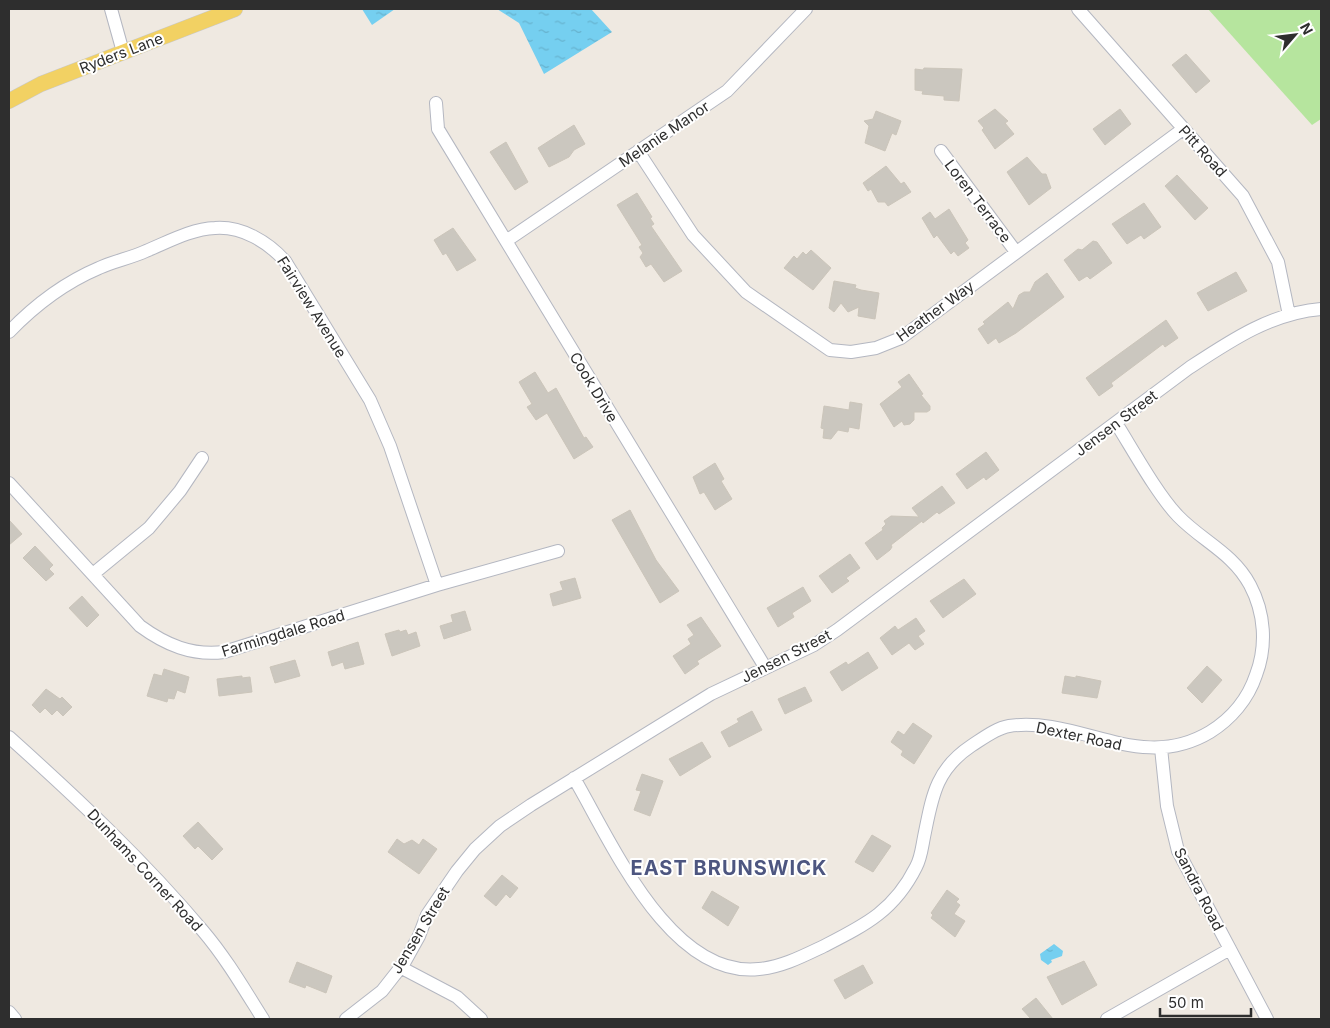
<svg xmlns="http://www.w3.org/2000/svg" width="1330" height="1028" font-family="Inter,sans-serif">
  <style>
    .park { fill: #b6e59e }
    .water { fill: url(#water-ripples) }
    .building { fill: #cbc7bf; stroke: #cbc5ba }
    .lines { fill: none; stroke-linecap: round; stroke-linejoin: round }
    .minor-casing { stroke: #b4b7c1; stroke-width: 14 }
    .major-casing { stroke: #c9c9c9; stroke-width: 16 }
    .minor { stroke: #fff; stroke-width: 12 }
    .major { stroke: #f2d163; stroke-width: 15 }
    .labels { text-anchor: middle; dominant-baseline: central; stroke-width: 4; stroke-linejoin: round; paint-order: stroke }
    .street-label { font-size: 15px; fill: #2e2e2e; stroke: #fff }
    .district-label { font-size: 20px; font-weight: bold; letter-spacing: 1px; fill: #4d5680; stroke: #fff }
  </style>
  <defs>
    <pattern id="water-ripples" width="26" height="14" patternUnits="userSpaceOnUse" patternTransform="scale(1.25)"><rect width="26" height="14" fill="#75cff0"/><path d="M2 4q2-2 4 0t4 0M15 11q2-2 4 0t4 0" fill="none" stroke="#66b2ce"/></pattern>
  </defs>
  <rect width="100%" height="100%" fill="#efe9e1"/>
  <!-- park -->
  <path class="park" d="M1208,9h113v110l-9,6z"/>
  <!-- water -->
  <path class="water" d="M362,9h33l-23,16z
    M497,9h94l21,23 -68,42 -25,-51z
    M1054,944l9,7 -1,5 -11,4 1,2 -4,3 -7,-5 -1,-6z"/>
  <!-- building -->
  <path class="building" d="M1186,54l24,27 -14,12 -24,-28z
    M924,68l38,1 -3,32 -15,-1v-4l-22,-2 1,-3 -8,-1v-21l8,1z
    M995,109l13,12 -3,2 9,11 -19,15 -13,-19 2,-2 -6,-7z
    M1120,109l11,15 -26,21 -12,-16z
    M876,111l25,10 -5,14 -4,-2 -7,18 -20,-8 4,-17 -5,-5 9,-2z
    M574,125l11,19 -11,6 -5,7 -20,10 -11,-19z
    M506,142l22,40 -13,8 -25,-38z
    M1027,157l15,17h4l5,14 -22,17 -22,-33z
    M886,166l15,18 3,-2 7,10 -23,14 -3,-4h-7l-7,-13 -3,2 -5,-8z
    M1177,175l31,33 -13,12 -30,-34z
    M637,193l15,24 -2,1 4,6 -3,2 31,45 -18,11 -13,-18 -5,3 -6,-10 3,-4 -4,-6 3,-2 -25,-40z
    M1144,203l17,24 -17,12 -3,-4 -14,9 -15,-20z
    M949,209l19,31 -3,3 4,5 -11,8 -4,-5 -3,3 -14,-19 -3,3 -12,-20 8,-6 5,7z
    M453,228l23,32 -19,11 -11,-18 -3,2 -9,-15z
    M1093,241l4,1 15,21 -22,16 -3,-3 -8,5 -15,-21 14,-11 4,1z
    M811,250l20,18 -18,22 -29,-22 10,-12 3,3 6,-7 3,3z
    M1236,272l11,19 -39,20 -11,-18z
    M1047,273l17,24 -48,36 -17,10 -3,-5 -8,6 -10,-15 7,-5 -2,-2 25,-20 5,7 6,-14 5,-3h6l5,-10z
    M834,281l22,4 -1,3 6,2 18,3 -4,26 -17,-3 1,-9 -11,5 -7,-9 -7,9 -5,-4z
    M1166,320l12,18 -13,9 -2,-3 -52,39 2,3 -14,10 -13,-18z
    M535,372l13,21 8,-5 28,50 2,-1 7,10 -19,12 -27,-46 -11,7 -9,-13 5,-3 -13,-22z
    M909,374l14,20 -2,1 9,11v4l-3,2h-13v8l-4,4 -6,1 -2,-4 -8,6 -14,-23 22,-17 -4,-5z
    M850,402l12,2 -3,25 -10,-2 -1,5 -10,-2 -7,9 -8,-1 1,-9 -3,-1 3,-22 25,4z
    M986,452l13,18 -13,10 -2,-3 -17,12 -11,-15z
    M715,463l9,16 -3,2 11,18 -17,11 -11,-18 -4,2 -7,-17z
    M942,486l13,17 -16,11 -2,-2 -14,11 -1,-2 -31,24 1,2 -2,3 -13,10 -12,-17 18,-13 -1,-2 4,-4 -2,-3 7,-5 28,1 -7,-9z
    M630,510l26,50 23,31 -19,12 -48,-83z
    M9,520l13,14 -13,11z
    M35,546l18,19 -4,4 5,5 -8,7 -23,-23z
    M850,554l10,14 -14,10 3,3 -17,12 -13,-17z
    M575,578l6,20 -28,8 -3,-12 13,-4 -3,-8z
    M964,579l12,15 -33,24 -13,-17z
    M803,587l8,14 -19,12 2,4 -16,10 -11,-19z
    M82,596l17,19 -12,12 -18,-19z
    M465,611l6,19 -27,9 -4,-13 13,-4 -2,-7z
    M701,617l20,29 -24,15 2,3 -14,10 -12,-18 18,-12 -3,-5 6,-4 -7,-10z
    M916,618l9,13 -7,5 6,8 -9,6 -6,-7 -17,12 -12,-17 15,-12 3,4z
    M399,630l1,2 6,-2 2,5 8,-3 4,14 -28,10 -7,-22z
    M358,642l6,22 -19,5 -2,-7 -11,4 -4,-14z
    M868,652l10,16 -36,23 -12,-19 16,-10 2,3z
    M295,660l5,16 -25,7 -5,-16z
    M1207,666l15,14 -20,23 -15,-15z
    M164,669l25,8 -4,16 -8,-3 -3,9 -6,-1 -1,4 -20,-6 7,-22 8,2z
    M242,676v2l8,-1 2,15 -33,4 -2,-17z
    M1065,676l11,2v-2l25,5 -4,17 -35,-5z
    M805,687l7,14 -27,13 -7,-15z
    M46,689l14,10 2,-2 10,10 -9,9 -6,-6 -5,5 -7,-7 -5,5 -8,-8z
    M752,711l10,19 -33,17 -8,-15 18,-10 -2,-3z
    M913,723l19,13 -18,28 -13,-9 2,-4 -12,-9 7,-11 6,4z
    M702,742l9,15 -31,19 -11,-17z
    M642,774l21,7 -13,35 -16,-6 7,-19 -5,-1z
    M198,822l25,27 -11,11 -14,-14 -3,3 -12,-13z
    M872,835l19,11 -18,26 -18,-10z
    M397,839l7,5 8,-4 7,5 4,-6 14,10 -18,25 -31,-22z
    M502,875l16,13 -8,10 -4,-4 -10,12 -12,-10z
    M947,890l12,9 -3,3 4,3 -6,9 11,7 -10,16 -24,-19 2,-3 -2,-2z
    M712,891l27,16 -11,19 -26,-18z
    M1084,961l13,24 -35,20 -15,-28z
    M297,962l35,14 -6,17 -20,-8 -1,3 -16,-6z
    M863,965l10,18 -28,16 -11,-19z
    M1036,998l17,21h-22l-9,-10z"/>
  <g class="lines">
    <!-- minor casing -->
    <g class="minor-casing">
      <path id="minor" d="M111,9l12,43
        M1078,9l165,187 35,66 11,53
        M436,103l2,26 327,538
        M638,151l55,84 53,57 84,58 21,2 25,-4 25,-10 282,-209
        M941,151l75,101
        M506,241l221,-150 79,-82
        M9,332c25,-26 57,-50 90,-64 15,-7 32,-10 47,-17 22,-9 45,-22 69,-23 27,-2 53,14 70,33l85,139 20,46 47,139
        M9,483l131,143c26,19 52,30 84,26l213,-67 121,-34
        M93,574l56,-46 31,-37 22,-33
        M9,737c68,61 135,124 194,194 23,27 41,58 60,88
        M1161,748l6,58 11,45 89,168
        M574,778c37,63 96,201 185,191 23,-2 44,-13 65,-23 41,-21 70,-35 92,-79 5,-9 6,-20 8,-30 8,-39 11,-67 47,-91 11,-7 25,-18 38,-20 71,-10 131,48 201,6 21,-13 38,-33 46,-57 11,-29 9,-62 -6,-90 -17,-32 -48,-44 -72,-69 -21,-22 -45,-66 -62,-93
        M400,967l57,30 24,22
        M9,1012l6,7
        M346,1019l36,-28 22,-28 15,-27 8,-21 30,-44 18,-22 25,-23 31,-21 180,-111 103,-49 23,-15 352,-262c41,-27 82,-55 132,-59
        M1107,1019l123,-70"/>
    </g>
    <!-- major casing -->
    <g class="major-casing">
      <path id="major" d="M9,101l32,-17 194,-75"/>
    </g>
    <!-- minor -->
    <use href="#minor" class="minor"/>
    <!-- major -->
    <use href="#major" class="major"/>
  </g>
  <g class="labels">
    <!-- street labels -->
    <g class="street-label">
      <text transform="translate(121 53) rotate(-21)">Ryders Lane</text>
      <text transform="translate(664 134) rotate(-34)">Melanie Manor</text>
      <text transform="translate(1203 151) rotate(48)">Pitt Road</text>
      <text transform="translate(978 201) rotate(53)">Loren Terrace</text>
      <text transform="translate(312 307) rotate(58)">Fairview Avenue</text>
      <text transform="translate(935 311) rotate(-36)">Heather Way</text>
      <text transform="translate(594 387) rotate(59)">Cook Drive</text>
      <text transform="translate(1116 423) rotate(-37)">Jensen Street</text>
      <text transform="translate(283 633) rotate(-17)">Farmingdale Road</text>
      <text transform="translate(786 656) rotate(-27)">Jensen Street</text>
      <text transform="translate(1079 736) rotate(12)">Dexter Road</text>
      <text transform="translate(145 870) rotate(47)">Dunhams Corner Road</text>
      <text transform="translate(1199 889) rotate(63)">Sandra Road</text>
      <text transform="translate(420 930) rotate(-59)">Jensen Street</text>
    </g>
    <!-- district labels -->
    <g class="district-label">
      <text x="729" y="868">EAST BRUNSWICK</text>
    </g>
  </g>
  <!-- border -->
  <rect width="1330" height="1028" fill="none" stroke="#2e2e2e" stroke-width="20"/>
  <!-- north arrow -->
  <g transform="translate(1295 35) rotate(62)" stroke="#ffffff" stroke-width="4" paint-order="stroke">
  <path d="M0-4L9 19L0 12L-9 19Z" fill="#2e2e2e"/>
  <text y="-8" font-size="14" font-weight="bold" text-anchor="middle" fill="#2e2e2e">N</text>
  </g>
  <!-- scale -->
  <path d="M1160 1008v8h91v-8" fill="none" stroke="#2e2e2e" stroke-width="2.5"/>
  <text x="1168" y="1008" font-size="15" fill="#2e2e2e" stroke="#ffffff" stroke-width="4" paint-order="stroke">50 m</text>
</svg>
